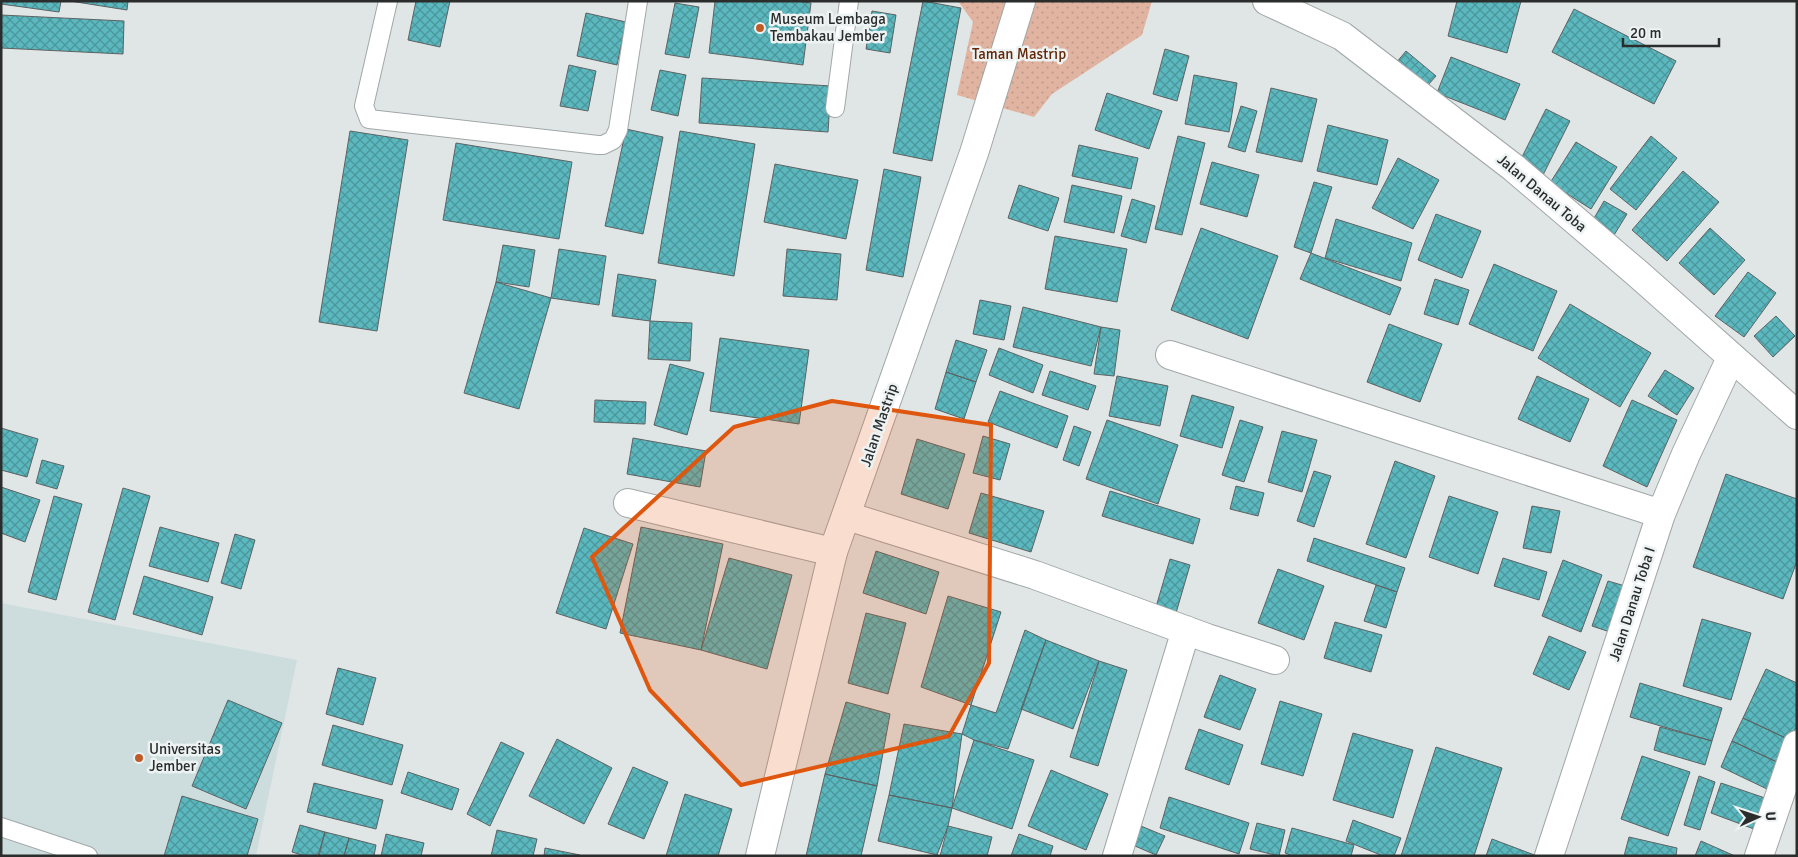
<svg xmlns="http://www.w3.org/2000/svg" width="1798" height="857" font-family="Signika,sans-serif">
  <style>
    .built { fill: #cddddd }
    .green { fill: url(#green-dots) }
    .building { fill: url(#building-cross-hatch); stroke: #5d6262 }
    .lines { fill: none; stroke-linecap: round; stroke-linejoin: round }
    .service-casing { stroke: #a1a7a7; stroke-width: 20 }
    .minor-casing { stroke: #a1a7a7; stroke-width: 30 }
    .secondary-casing { stroke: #a1a7a7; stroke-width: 30 }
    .service { stroke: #fff; stroke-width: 18 }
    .minor { stroke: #fff; stroke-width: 28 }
    .secondary { stroke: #fff; stroke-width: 28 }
    .marked { fill: #df570e; fill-opacity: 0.2; stroke: #df570e; stroke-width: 4; stroke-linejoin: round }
    .poi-dot { fill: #bf5a29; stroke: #edf3f3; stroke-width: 2 }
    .labels { text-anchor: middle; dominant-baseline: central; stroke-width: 5; stroke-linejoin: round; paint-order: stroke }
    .poi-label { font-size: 15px; fill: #2b2d2d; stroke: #edf3f3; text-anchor: start }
    .park-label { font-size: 15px; fill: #632707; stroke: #edf3f3 }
    .street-label { font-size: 15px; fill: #2b2d2d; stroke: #edf3f3 }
  </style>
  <defs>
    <pattern id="green-dots" width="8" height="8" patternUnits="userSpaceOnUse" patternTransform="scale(1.25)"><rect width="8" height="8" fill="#e1b4a1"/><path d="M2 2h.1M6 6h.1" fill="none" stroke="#c19b8b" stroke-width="1.8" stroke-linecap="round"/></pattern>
    <pattern id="building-cross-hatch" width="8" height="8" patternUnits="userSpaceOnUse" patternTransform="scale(1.25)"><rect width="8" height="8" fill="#5ab8be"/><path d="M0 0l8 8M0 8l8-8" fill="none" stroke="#4b969b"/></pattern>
  </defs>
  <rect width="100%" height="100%" fill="#e0e6e6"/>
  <!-- built -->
  <path class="built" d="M1,603l296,57 -41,196h-255z"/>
  <!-- green -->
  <path class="green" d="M958,1h194l-10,34 -90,59 -18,23 -77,-22 16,-73z"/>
  <!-- building -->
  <path class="building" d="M1,1h60l-2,11 -58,-8z
    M70,1h58l-1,9z
    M416,1h34l-10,46 -32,-7z
    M715,1h81l15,2 -8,62 -94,-12z
    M923,1l38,7 -29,153 -39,-8z
    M1457,1h64l-14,52 -59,-17z
    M675,3l24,4 -10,51 -24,-4z
    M1574,9l102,52 -22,43 -102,-52z
    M872,11l24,4 -6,38 -24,-4z
    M586,13l40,9 -9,43 -40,-9z
    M1,15l123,6 -1,33 -122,-6z
    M1165,49l24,7 -12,45 -24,-7z
    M1406,51l30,25 -15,17 -30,-24z
    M1451,57l69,27 -15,36 -68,-27z
    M569,65l27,6 -8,40 -28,-5z
    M660,70l26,5 -8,41 -27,-6z
    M1194,75l43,8 -8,49 -44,-8z
    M702,78l129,8 -3,46 -129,-9z
    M1271,88l46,11 -15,63 -46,-10z
    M1107,93l55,18 -13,38 -54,-19z
    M1241,106l16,5 -12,41 -17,-5z
    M1546,109l24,12 -28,56 -24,-12z
    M1328,125l60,15 -11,45 -60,-14z
    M626,129l37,8 -20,97 -38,-8z
    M350,131l58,9 -31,191 -58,-9z
    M680,131l75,13 -21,132 -76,-13z
    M1178,136l27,7 -23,92 -27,-6z
    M1651,136l26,22 -41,52 -26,-21z
    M1576,142l41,25 -26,42 -41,-26z
    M456,143l116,19 -13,77 -116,-19z
    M1079,145l59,13 -7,31 -59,-13z
    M1398,158l41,22 -26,49 -41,-21z
    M1212,162l47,13 -12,42 -47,-13z
    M775,164l83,16 -12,59 -82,-17z
    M884,169l37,8 -18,100 -37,-7z
    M1683,171l36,31 -52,59 -35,-31z
    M1314,182l18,5 -21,66 -17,-6z
    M1019,185l40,13 -11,33 -40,-13z
    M1072,185l50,11 -8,37 -50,-11z
    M1132,199l23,7 -9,37 -25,-7z
    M1604,201l23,13 -16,26 -22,-13z
    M1436,214l45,17 -19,47 -44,-18z
    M1336,219l76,24 -11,38 -76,-23z
    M1201,228l77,28 -30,83 -77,-29z
    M1710,228l35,32 -31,35 -35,-32z
    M1055,236l72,13 -10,53 -72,-13z
    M503,245l32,5 -6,37 -33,-5z
    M559,249l47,7 -7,49 -48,-7z
    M787,249l54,5 -4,46 -54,-4z
    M1311,253l90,35 -11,27 -90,-36z
    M1494,264l63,27 -24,60 -64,-27z
    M1748,272l28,21 -32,44 -29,-21z
    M618,274l38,6 -6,41 -38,-5z
    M1435,279l34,11 -11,35 -34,-11z
    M496,282l55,16 -32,111 -55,-16z
    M980,300l31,6 -7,34 -31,-6z
    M1570,304l81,49 -31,54 -82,-49z
    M1023,307l78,20 -10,39 -78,-19z
    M1776,316l19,20 -22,21 -19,-21z
    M650,321l42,2 -2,38 -42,-2z
    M1389,324l53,20 -22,58 -53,-20z
    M1101,327l19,3 -6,46 -20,-2z
    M720,338l89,12 -10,74 -89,-13z
    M956,340l31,10 -11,32 -30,-10z
    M999,348l44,17 -10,28 -44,-18z
    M670,364l34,9 -17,62 -33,-10z
    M1665,370l29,18 -17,27 -29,-19z
    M1050,371l46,15 -8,24 -46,-15z
    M946,372l30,10 -12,37 -29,-10z
    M1117,376l51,10 -8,40 -51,-10z
    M1537,376l52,23 -19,43 -52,-23z
    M1000,391l68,25 -11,32 -69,-26z
    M1192,395l42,12 -12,41 -42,-12z
    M595,400l51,2 -1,22 -51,-2z
    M1632,400l45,20 -30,67 -44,-21z
    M1107,420l71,25 -20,59 -72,-25z
    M1240,420l23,7 -19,55 -22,-7z
    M1074,426l17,6 -12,34 -16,-6z
    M1,428l37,11 -11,38 -26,-7z
    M1282,431l35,9 -15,52 -34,-10z
    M983,436l27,8 -10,36 -27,-7z
    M633,438l73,13 -6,36 -73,-13z
    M917,439l48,15 -17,55 -47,-15z
    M42,460l22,6 -7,23 -21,-6z
    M1395,461l40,15 -29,82 -40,-14z
    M1314,471l17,5 -17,51 -17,-6z
    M1726,474l71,25v62l-14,38 -90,-32z
    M1236,486l28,7 -6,23 -28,-7z
    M1,487l39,13 -15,42 -24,-9z
    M123,488l27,8 -35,124 -27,-8z
    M1110,491l90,28 -7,25 -91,-28z
    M981,493l63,18 -13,41 -62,-19z
    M54,496l28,8 -26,96 -28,-8z
    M1449,496l49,16 -20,62 -49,-17z
    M1532,506l28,5 -9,42 -28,-5z
    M160,527l59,16 -11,39 -59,-16z
    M641,527l82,17 -22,106 -81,-17z
    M584,528l49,16 -27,85 -50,-16z
    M235,534l20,6 -14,49 -20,-6z
    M1314,538l91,30 -8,24 -90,-31z
    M876,551l63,21 -13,42 -63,-21z
    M729,558l63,17 -25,94 -66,-19z
    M1503,558l44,14 -8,28 -45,-14z
    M1170,559l20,6 -14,48 -20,-6z
    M1563,560l39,15 -21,57 -39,-16z
    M1278,569l46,17 -20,54 -46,-17z
    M144,576l69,21 -11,38 -69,-21z
    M1608,581l17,5 -15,46 -18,-6z
    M1376,585l21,7 -11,36 -22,-7z
    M948,596l53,16 -30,93 -50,-18z
    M866,613l40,10 -18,71 -40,-11z
    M1702,619l49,14 -20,67 -48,-14z
    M1335,622l47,13 -11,37 -47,-14z
    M1025,630l21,10 -38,109 -34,-9 -12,-6 9,-29 25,8z
    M1549,636l37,16 -17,38 -36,-16z
    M1046,640l53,21 -26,68 -52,-20z
    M1099,661l28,9 -29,96 -28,-9z
    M338,668l38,10 -13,47 -37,-11z
    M1766,669l31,14v42l-7,15 -47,-22z
    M1220,675l36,14 -16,41 -36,-13z
    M1640,683l82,25 -10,33 -82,-24z
    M228,700l54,23 -36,86 -54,-23z
    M1280,701l42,13 -19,62 -42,-12z
    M846,702l44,12 -13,72 -52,-12z
    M1743,718l47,22 -11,23 -47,-22z
    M904,724l58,10 -10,74 -63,-13z
    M333,725l70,20 -11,40 -70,-20z
    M1660,727l52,14 -7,24 -51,-15z
    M1199,729l44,16 -14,40 -44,-16z
    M1353,733l60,17 -20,68 -60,-18z
    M557,739l55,29 -28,56 -55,-28z
    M974,740l60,20 -22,69 -60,-21z
    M1732,741l47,22 -12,26 -46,-22z
    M501,742l23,11 -34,73 -23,-12z
    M1436,747l66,21 -28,88h-73z
    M1642,756l48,16 -22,64 -47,-17z
    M633,767l35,15 -24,57 -36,-15z
    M1051,770l57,24 -22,56 -58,-24z
    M408,772l51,17 -7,21 -51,-17z
    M825,774l52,12 -16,70h-55z
    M1699,776l16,6 -15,48 -16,-5z
    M314,783l69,17 -7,29 -69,-17z
    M1721,783l44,15 -11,31 -43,-16z
    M685,794l47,15 -14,47h-52z
    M889,795l63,13 -4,18 -11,29 -59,-14z
    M182,796l76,23 -11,37h-83z
    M1169,797l80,26 -10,31 -79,-26z
    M1353,820l48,18 -7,18h-11l-37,-15z
    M1257,823l28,7 -6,26 -29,-7z
    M1136,824l29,12 -9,19 -28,-12z
    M300,825l25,7 -7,24h-13l-13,-4z
    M948,826l44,11 -5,19h-47z
    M1292,828l62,17 -3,11h-58l-8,-3z
    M497,830l40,9 -4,17h-42z
    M325,832l24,6 -5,18h-25z
    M386,834l38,9 -3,13h-40z
    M1019,834l34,12 -3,10h-39z
    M1629,837l48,11 -1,8h-52z
    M349,838l27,7 -2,11h-30z
    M1492,839l45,17h-51z
    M1701,841l34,15h-40z
    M545,848l35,7v1h-36z"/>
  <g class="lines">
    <!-- service casing -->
    <g class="service-casing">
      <path id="service" d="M388,1l-24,105 5,13 229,26h5l10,-5 5,-10 20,-129
        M835,108l14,-107
        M1,827l87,29"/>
    </g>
    <!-- minor casing -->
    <g class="minor-casing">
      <path id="minor" d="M1170,355l491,159
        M628,503l205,49
        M847,516l188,59 172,63 68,22
        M1117,856l69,-226
        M1549,856l112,-342 25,-60 45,-96
        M1759,856l38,-111"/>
    </g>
    <!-- secondary casing -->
    <g class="secondary-casing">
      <path id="secondary" d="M1267,1l75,35 172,132 123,105 160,142
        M760,856l73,-304 141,-399 47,-152"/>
    </g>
    <!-- service -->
    <use href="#service" class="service"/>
    <!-- minor -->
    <use href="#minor" class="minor"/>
    <!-- secondary -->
    <use href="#secondary" class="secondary"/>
  </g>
  <!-- marked area -->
  <path class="marked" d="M832,401l159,24 -2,238 -40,73 -208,49 -91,-95 -58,-133 142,-130z"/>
  <!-- markers -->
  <g class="poi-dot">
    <circle cx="760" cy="28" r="5"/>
    <circle cx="139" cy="758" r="5"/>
  </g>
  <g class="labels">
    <!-- poi labels -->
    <g class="poi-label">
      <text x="770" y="19">Museum Lembaga<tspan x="770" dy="17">Tembakau Jember</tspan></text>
      <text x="149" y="749">Universitas<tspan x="149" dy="17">Jember</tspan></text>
    </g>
    <!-- park labels -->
    <g class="park-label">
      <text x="1019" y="54">Taman Mastrip</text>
    </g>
    <!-- street labels -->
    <g class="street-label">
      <text transform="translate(1542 193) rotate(40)">Jalan Danau Toba</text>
      <text transform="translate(879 425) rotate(-71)">Jalan Mastrip</text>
      <text transform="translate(1632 604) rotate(-72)">Jalan Danau Toba I</text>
    </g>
  </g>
  <!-- border -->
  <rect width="1798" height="857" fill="none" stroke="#2b2d2d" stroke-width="5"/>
  <!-- north arrow -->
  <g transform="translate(1758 817) rotate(87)" stroke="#edf3f3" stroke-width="4" paint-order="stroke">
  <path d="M0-4L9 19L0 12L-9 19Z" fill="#2b2d2d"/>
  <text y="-8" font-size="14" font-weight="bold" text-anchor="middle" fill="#2b2d2d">U</text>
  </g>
  <!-- scale -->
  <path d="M1623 38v8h96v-8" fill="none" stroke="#2b2d2d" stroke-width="2.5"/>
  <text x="1630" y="38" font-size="15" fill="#2b2d2d" stroke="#edf3f3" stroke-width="4" paint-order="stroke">20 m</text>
</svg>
